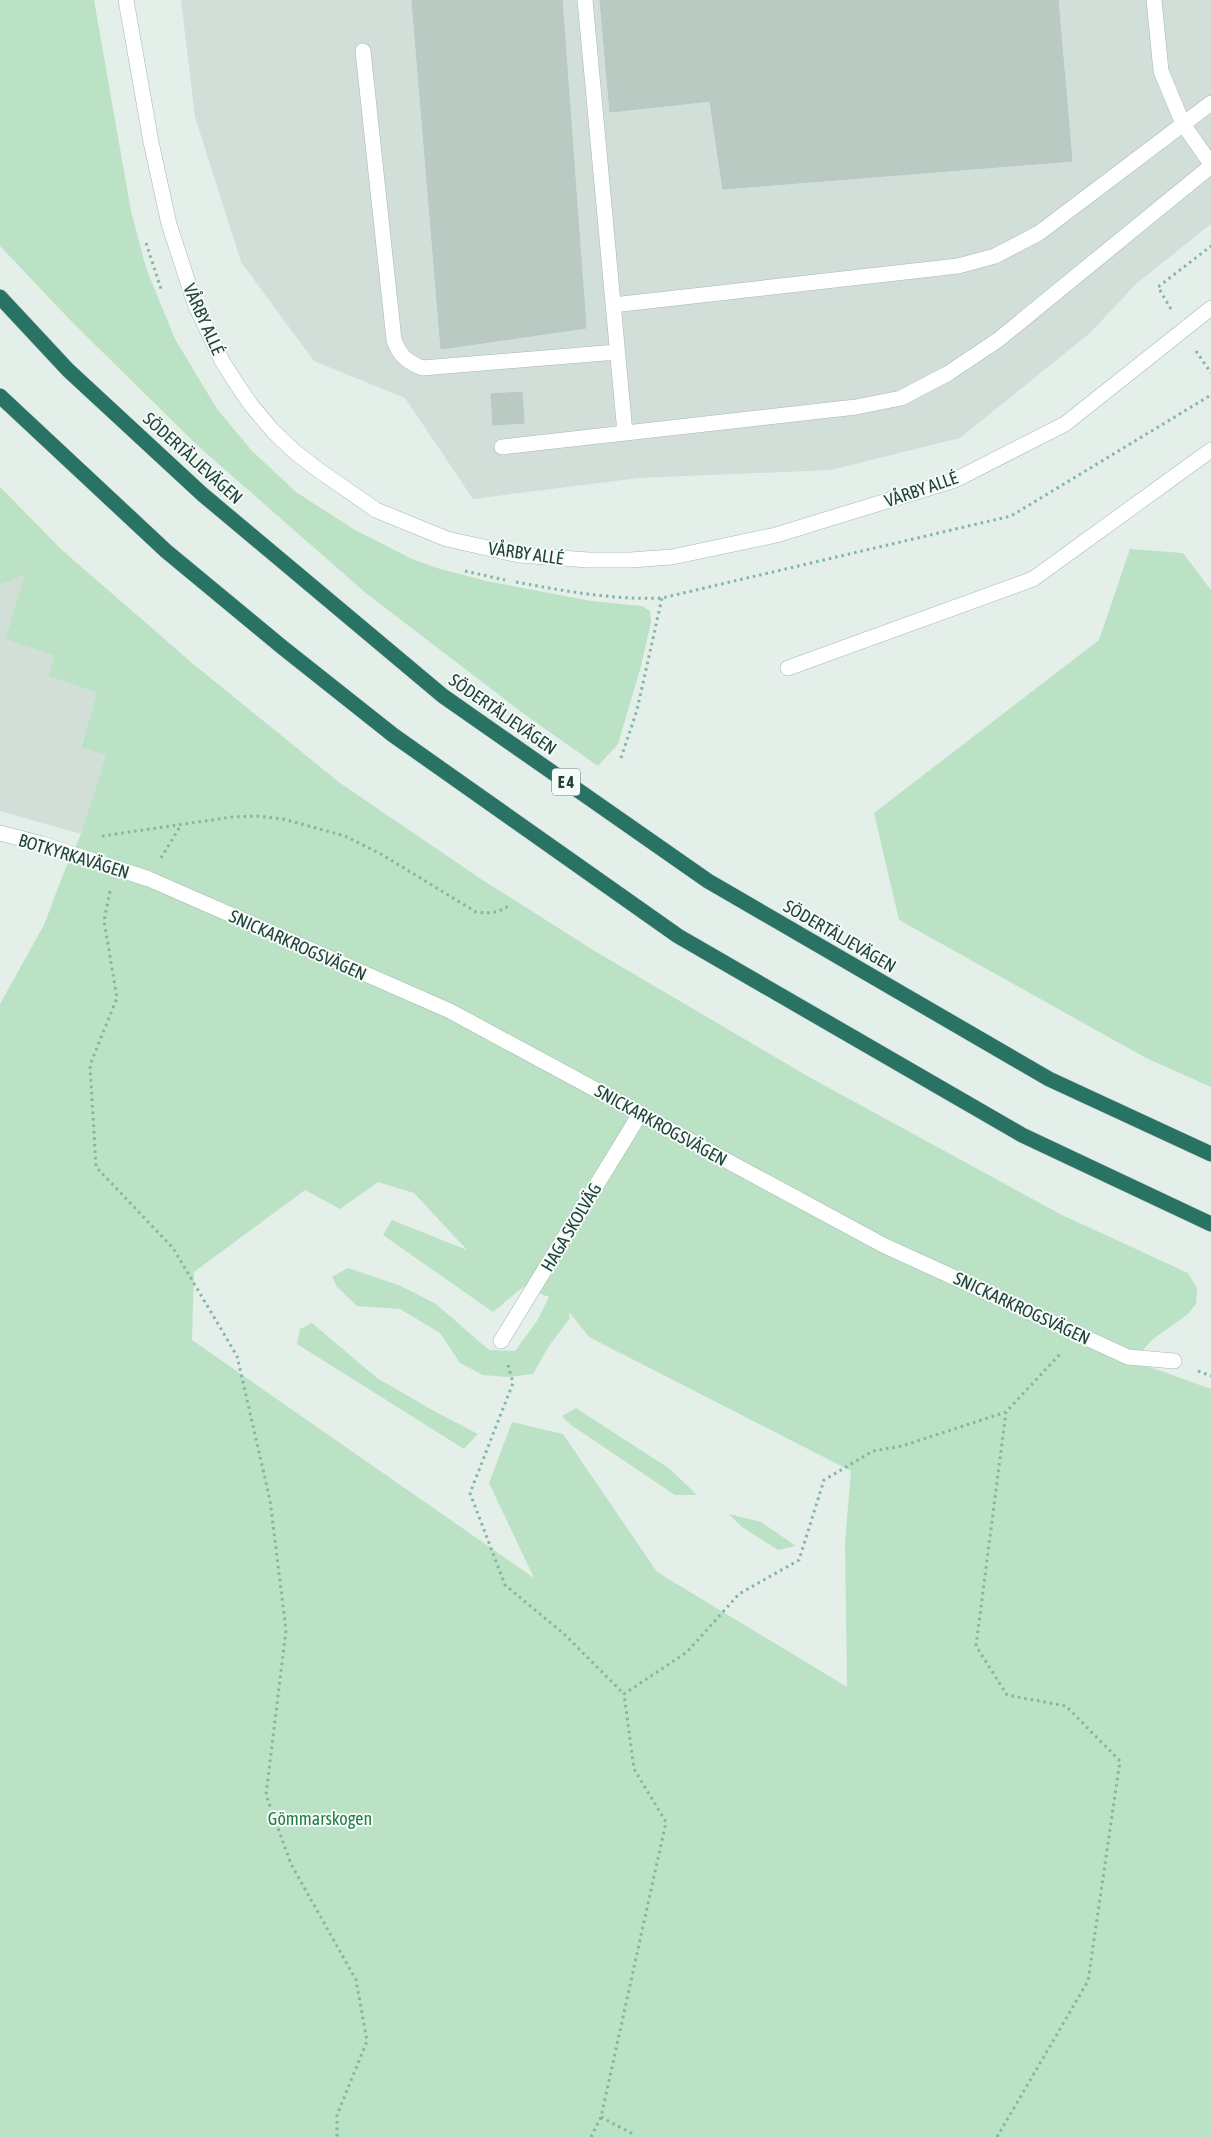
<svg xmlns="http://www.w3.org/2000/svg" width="1211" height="2137" font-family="'Asap Condensed',sans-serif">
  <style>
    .built { fill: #d2dfd9 }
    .green { fill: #bbe2c5; fill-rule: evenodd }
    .building { fill: #b9cac3; stroke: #b5c9c1 }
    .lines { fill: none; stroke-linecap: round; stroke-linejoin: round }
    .service-casing { stroke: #a6b8b2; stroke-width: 16 }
    .minor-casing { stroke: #a6b8b2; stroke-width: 16 }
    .tertiary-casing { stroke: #a6b8b2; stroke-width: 16 }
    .motorway-casing { stroke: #c1cac8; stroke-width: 16 }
    .path { stroke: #81b6a5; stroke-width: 3; stroke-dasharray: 2.5 4; stroke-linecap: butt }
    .service { stroke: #fff; stroke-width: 15 }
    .minor { stroke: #fff; stroke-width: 15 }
    .tertiary { stroke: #fff; stroke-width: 15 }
    .motorway { stroke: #297364; stroke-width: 15 }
    .labels { text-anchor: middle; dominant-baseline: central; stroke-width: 4; stroke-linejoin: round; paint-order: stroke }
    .shield { fill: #f5fbf8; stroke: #617a73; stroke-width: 1 }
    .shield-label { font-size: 16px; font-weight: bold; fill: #21433a }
    .street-label { font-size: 18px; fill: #21433a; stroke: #f5fbf8 }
    .park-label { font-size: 18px; fill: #267f49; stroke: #f5fbf8 }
  </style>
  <rect width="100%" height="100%" fill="#e4efea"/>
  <!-- built -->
  <path class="built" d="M181,0h1030v224l-75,60 -46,49 -130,105 -129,32 -191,8 -167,21 -68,-101 -91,-37 -73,-99 -46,-145z
    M0,487l41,42 -36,110 50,16 -5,21 47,17 -16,53 25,9 -25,79 -81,-23z"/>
  <!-- green -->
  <path class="green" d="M0,0h94l37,211 15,57 29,71 42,70 35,42 44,41 59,38 57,29 25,9 49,13 105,20 51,5 8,5 1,11 -10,44 -23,78 -20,22 -74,-52 -157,-120 -169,-148 -125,-123 -73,-77z
    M0,487l62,63 130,113 148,120 141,96 112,71 216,127 253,138 126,58 9,15 -1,16 -8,10 -35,25 -20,22 78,28v748h-1211v-1133l44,-79 20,-53 17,-38 25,-79 -25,-8 16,-54 -48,-17 5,-21 -49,-16 20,-65 -23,10 -2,-1zM378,1182l36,11 53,57 -75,-30 -9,15 110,77 30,-25 26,10 -12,24 -22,30 -26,-1 -53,-46 -35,-18 -53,-18 -16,9 5,10 20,19 43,3 40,24 20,30 23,12 24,2 26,-3 16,-28 21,-28 -1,-6 20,25 262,134 -6,71 2,145 -190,-115 -94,-138 -51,-12 -23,61 45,95 -342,-238 2,-68 111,-82 35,19z
    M1130,549l53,4 28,37v497l-65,-29 -247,-138 -25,-107 225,-173z
    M312,1323l65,55 57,33 44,23 -14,15 -167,-105 3,-15z
    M576,1408l94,61 27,26h-22l-104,-70 -9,-9z
    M729,1514l32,8 35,24 -18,4 -36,-23z"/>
  <!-- building -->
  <path class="building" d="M412,0h150l24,328 -145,21z
    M600,0h458l14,161 -349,28 -13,-88 -100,11z
    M522,392l2,31 -31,2 -2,-31z"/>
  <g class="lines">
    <!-- service casing -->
    <g class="service-casing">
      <path id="service" d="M585,0l40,433
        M1154,0l7,71 22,53 28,40
        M363,51l31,289c6,16 12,21 28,28l195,-16
        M613,305l345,-39 37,-10 44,-23 172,-130
        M502,447l354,-40 45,-9 46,-24 51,-34 213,-174
        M788,668l245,-89 178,-129"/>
    </g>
    <!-- minor casing -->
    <g class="minor-casing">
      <path id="minor" d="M0,833l42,11 107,35 301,132 433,234 245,112 46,4
        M501,1341l139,-227"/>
    </g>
    <!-- tertiary casing -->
    <g class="tertiary-casing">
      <path id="tertiary" d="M126,0l25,142 18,82 26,80 27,57 14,22 15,22 22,26 22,21 22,17 59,41 71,29 72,16 70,5h41l42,-3 104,-22 179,-55 110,-56 146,-116"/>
    </g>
    <!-- motorway casing -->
    <g class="motorway-casing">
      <path id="motorway" d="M0,297l68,73 134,124 241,202 265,185 341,198 162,75
        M0,396l166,155 116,96 111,88 285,201 344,199 189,89"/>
    </g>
    <!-- path -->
    <path class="path" d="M146,243l16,49
      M1171,309l-13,-22 53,-41
      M1196,351l15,22
      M465,571l40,9
      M516,582c49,9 96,18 146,16l349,-82 200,-121
      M621,758l16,-48 25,-112
      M102,836l130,-19 24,-1 27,3 62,17 36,18 95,58c14,2 24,1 35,-8
      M161,858l20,-33
      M110,891l-6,30 13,77 -27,67 6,102 77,81 64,108 33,144 16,130 -20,165 25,69 65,116 11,61 -30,74v22
      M508,1365l5,18 -43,110 35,92 59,49 60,60
      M1198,1371l13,5
      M601,2117l30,16 3,4
      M591,2137l10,-20 65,-295 -32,-53 -10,-75 63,-42 52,-58 60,-34 25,-80 49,-29 29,-5 104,-34 55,-59
      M997,2137l91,-156 32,-220 -54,-55 -59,-11 -31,-49 30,-234"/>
    <!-- service -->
    <use href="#service" class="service"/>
    <!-- minor -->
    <use href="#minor" class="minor"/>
    <!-- tertiary -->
    <use href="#tertiary" class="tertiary"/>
    <!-- motorway -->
    <use href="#motorway" class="motorway"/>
  </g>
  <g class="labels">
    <!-- shield labels -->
    <rect class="shield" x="552" y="768.5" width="28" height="27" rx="4"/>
    <g class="shield-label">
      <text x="566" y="782">E 4</text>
    </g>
    <!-- street labels -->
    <g class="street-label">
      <text transform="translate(204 319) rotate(66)">VÅRBY ALLÉ</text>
      <text transform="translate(193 458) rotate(42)">SÖDERTÄLJEVÄGEN</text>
      <text transform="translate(921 489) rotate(-19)">VÅRBY ALLÉ</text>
      <text transform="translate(526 553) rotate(8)">VÅRBY ALLÉ</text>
      <text transform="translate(503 714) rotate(35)">SÖDERTÄLJEVÄGEN</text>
      <text transform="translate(74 856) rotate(17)">BOTKYRKAVÄGEN</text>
      <text transform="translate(840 936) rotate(30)">SÖDERTÄLJEVÄGEN</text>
      <text transform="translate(298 945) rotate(24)">SNICKARKROGSVÄGEN</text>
      <text transform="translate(661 1125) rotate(29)">SNICKARKROGSVÄGEN</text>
      <text transform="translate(571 1227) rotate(-59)">HAGA SKOLVÄG</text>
      <text transform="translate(1022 1308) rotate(25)">SNICKARKROGSVÄGEN</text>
    </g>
    <!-- park labels -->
    <g class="park-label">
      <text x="320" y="1818">Gömmarskogen</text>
    </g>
  </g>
</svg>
